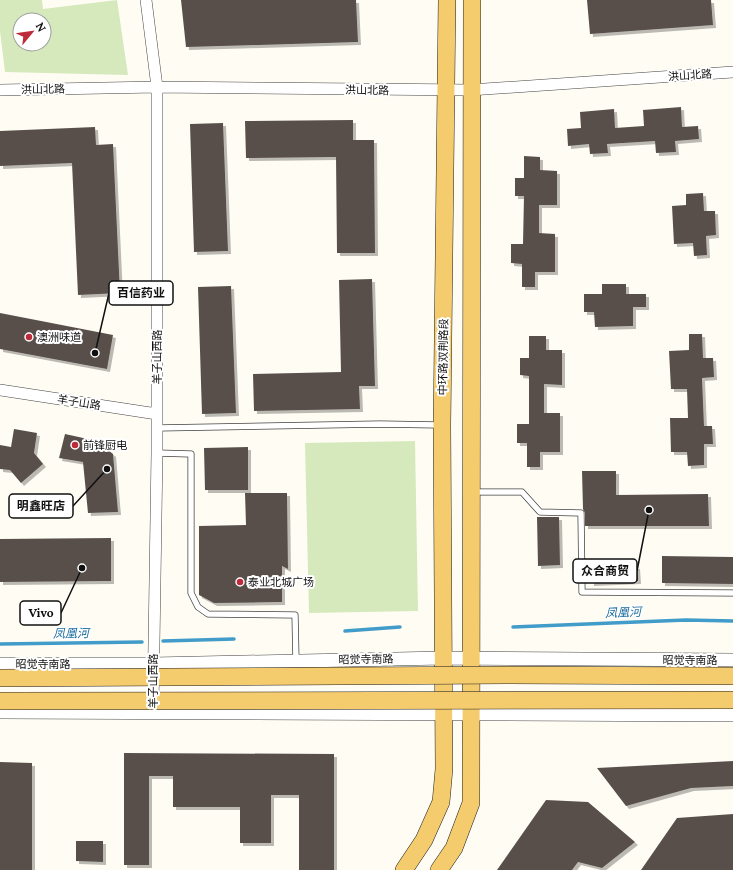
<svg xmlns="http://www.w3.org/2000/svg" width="733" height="870" font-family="Lora,'Noto Sans SC',serif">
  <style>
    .green { fill: #d6e9bc; fill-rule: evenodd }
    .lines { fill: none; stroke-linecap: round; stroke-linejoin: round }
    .stream { stroke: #419cca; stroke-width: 3.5 }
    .building { fill: #58504c; filter: url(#shadow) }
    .service-casing { stroke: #434343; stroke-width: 7 }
    .minor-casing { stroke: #434343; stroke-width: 12 }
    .tertiary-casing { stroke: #434343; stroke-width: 14 }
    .primary-casing { stroke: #212121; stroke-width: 18 }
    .service { stroke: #fff; stroke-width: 5.5 }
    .minor { stroke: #fff; stroke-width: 11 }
    .tertiary { stroke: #fff; stroke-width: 13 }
    .primary { stroke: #f4cb6d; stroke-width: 17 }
    .primary-bridge-casing { stroke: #212121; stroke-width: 18; stroke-linecap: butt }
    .primary-bridge { stroke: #f4cb6d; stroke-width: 17 }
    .poi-dot { fill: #bd2a3a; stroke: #fff; stroke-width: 1.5 }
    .labels { text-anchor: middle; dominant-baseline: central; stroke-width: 4; stroke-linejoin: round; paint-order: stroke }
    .street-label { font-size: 11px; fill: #101010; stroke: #fff }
    .poi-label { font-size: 11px; fill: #101010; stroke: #fff; text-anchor: start }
    .water-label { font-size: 12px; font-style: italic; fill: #1b6d9f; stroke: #fff }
    .leader { fill: none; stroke: #101010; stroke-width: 1.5 }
    .callout-dot { fill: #101010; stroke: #fff; stroke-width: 1.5 }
    .callout { fill: #fff; stroke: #101010; stroke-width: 1.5 }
    .callout-label { font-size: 12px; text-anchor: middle; font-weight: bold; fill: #101010 }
  </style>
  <defs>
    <filter id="shadow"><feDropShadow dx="3" dy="3" stdDeviation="0" flood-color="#0004"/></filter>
  </defs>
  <rect width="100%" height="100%" fill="#fffcf3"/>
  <!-- green -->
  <path class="green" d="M0,0h42l1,9 74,-9 11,75 -123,-3 -5,-41zM20,20h24v24h-24z
    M415,441l3,170 -109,2 -4,-170z"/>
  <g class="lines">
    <!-- stream -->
    <path class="stream" d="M513,627l173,-7 47,1
      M345,631l55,-4
      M163,641l71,-2
      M0,644l142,-2"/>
  </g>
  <!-- building -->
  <path class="building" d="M181,0h175l2,42 -172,5z
    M587,0h124l2,25 -123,9z
    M681,107l1,20 16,-1 1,13 -24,2 1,11 -20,1 -1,-12 -48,3 1,9 -18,1 -1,-10 -21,2 -1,-17 14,-1 -1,-16 34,-3 1,19 29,-2 -1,-16z
    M353,120v20h21l1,113h-38l-1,-96 -90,1 -1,-37z
    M223,123l5,128 -34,1 -4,-128z
    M95,127l1,18 17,-1 7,149 -42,2 -6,-132 -72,3v-35z
    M524,156l16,1v13l17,1v34h-18v28l16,1v38h-20v15h-13v-23l-11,-1v-19h12l1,-48h-9v-18h9z
    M703,193l1,18h11l1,24 -10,1 1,19 -13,1 -1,-13 -19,1 -2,-38 14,-1v-11z
    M372,279l3,107h-16l1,23 -106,2 -1,-37 88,-2 -2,-92z
    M602,284h24v10h20v13h-13v19l-38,1 -1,-15h-10v-18h18z
    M231,286l5,127 -34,1 -4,-127z
    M0,313l113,22 -6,34 -107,-20z
    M689,334h13l1,24h10l1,19 -12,1 2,48h8l1,18h-9v21l-16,1 -1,-14h-16l-1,-34h18l-1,-29h-16l-2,-38 20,-1z
    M529,336h17v14h16v35l-18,-1v29h16v39h-20v15h-13v-24h-10v-19h12v-48l-9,-1v-17h9z
    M14,429l23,4 -3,20 9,11 -22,19 -11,-13 -10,-1v-24l11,2z
    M65,434l32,7 16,13 5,58 -30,1 -5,-51 -24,-4z
    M248,447v43h-43l-1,-42z
    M582,471h34v24l92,-1 1,32h-124v-13l-2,-4z
    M245,493h42l1,76 -6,-3v36l-68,1 -15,-8v-69l47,-1z
    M537,517h22l1,48 -22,1z
    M111,538v43l-111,1v-43z
    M662,556l71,1v27l-71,-1z
    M637,566l1,15 -47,2 -1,-15z
    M124,753l210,1v116h-35v-75h-28v48h-31v-36h-67v-31h-24v89h-25z
    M733,761v25l-42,2 -65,18 -29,-38z
    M0,762l32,1v107h-32z
    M546,800l42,2 47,40 -33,26 -24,-6 -6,8h-75z
    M733,814v56h-92l36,-52z
    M76,841h27v21l-27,-1z"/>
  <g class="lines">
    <!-- service casing -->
    <g class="service-casing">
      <path id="service" d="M157,428l223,-4 59,1
        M157,453l34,1v139l7,14 10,7 87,1 1,46
        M474,492h48l18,20 41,1 1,79 151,1"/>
    </g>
    <!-- minor casing -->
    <g class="minor-casing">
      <path id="minor" d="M146,0l11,87v366l-4,254
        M0,90l157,-3 313,3 263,-18
        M0,390l157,24"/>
    </g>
    <!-- tertiary casing -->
    <g class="tertiary-casing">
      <path id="tertiary" d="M0,664h153l290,-6 290,2
        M0,712l733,3"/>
    </g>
    <!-- primary casing -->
    <g class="primary-casing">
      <path id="primary" d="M404,870l20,-30 17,-38 3,-33 -2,-344 5,-425
        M439,870l15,-22 17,-45 1,-803"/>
    </g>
    <!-- service -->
    <use href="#service" class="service"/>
    <!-- minor -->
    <use href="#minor" class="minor"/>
    <!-- tertiary -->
    <use href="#tertiary" class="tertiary"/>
    <!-- primary -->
    <use href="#primary" class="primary"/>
    <!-- primary-bridge casing -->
    <g class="primary-bridge-casing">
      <path id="primary-bridge" d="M0,678l508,-3 225,1
        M0,701l733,-1"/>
    </g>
    <!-- primary-bridge -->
    <use href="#primary-bridge" class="primary-bridge"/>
  </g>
  <!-- markers -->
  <g class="poi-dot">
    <circle cx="29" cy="337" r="4"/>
    <circle cx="75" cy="445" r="4"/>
    <circle cx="240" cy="582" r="4"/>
  </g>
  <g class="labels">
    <!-- street labels -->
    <g class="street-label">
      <text transform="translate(690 75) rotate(-4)">洪山北路</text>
      <text transform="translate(43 89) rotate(-1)">洪山北路</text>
      <text transform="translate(367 90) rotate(1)">洪山北路</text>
      <text transform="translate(157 357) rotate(-90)">羊子山西路</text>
      <text transform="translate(443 357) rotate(-89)">中环路双荆路段</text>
      <text transform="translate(79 402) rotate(9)">羊子山路</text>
      <text transform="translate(366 659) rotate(-1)">昭觉寺南路</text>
      <text x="690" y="660">昭觉寺南路</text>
      <text x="43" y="664">昭觉寺南路</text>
      <text transform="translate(153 681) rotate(-90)">羊子山西路</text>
    </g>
    <!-- poi labels -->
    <g class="poi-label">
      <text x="37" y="337">澳洲味道</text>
      <text x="83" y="445">前锋厨电</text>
      <text x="248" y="582">泰业北城广场</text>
    </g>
    <!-- water labels -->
    <g class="water-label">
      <text transform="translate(623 612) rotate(-2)">凤凰河</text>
      <text transform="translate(71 633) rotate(-1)">凤凰河</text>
    </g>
  </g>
  <!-- callouts -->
  <path class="leader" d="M95 353L109 293M107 469L73 506M649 510L637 571M82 568L61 613"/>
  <g class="callout-dot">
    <circle cx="95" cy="353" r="4"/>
    <circle cx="107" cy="469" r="4"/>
    <circle cx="649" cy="510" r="4"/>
    <circle cx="82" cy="568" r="4"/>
  </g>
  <g class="callout">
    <rect x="109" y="281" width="64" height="24" rx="4"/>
    <rect x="9" y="494" width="64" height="24" rx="4"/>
    <rect x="573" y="559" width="64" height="24" rx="4"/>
    <rect x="20" y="601" width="41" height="24" rx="4"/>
  </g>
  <g class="callout-label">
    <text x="141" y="297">百信药业</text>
    <text x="41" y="510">明鑫旺店</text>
    <text x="605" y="575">众合商贸</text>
    <text x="41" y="617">Vivo</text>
  </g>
  <!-- north arrow -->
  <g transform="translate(32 32) rotate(61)"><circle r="19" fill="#ffffff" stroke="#9f9f9f"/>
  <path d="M0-3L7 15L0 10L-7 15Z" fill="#bd2a3a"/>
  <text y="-6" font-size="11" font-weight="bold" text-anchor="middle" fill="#101010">N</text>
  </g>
</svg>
